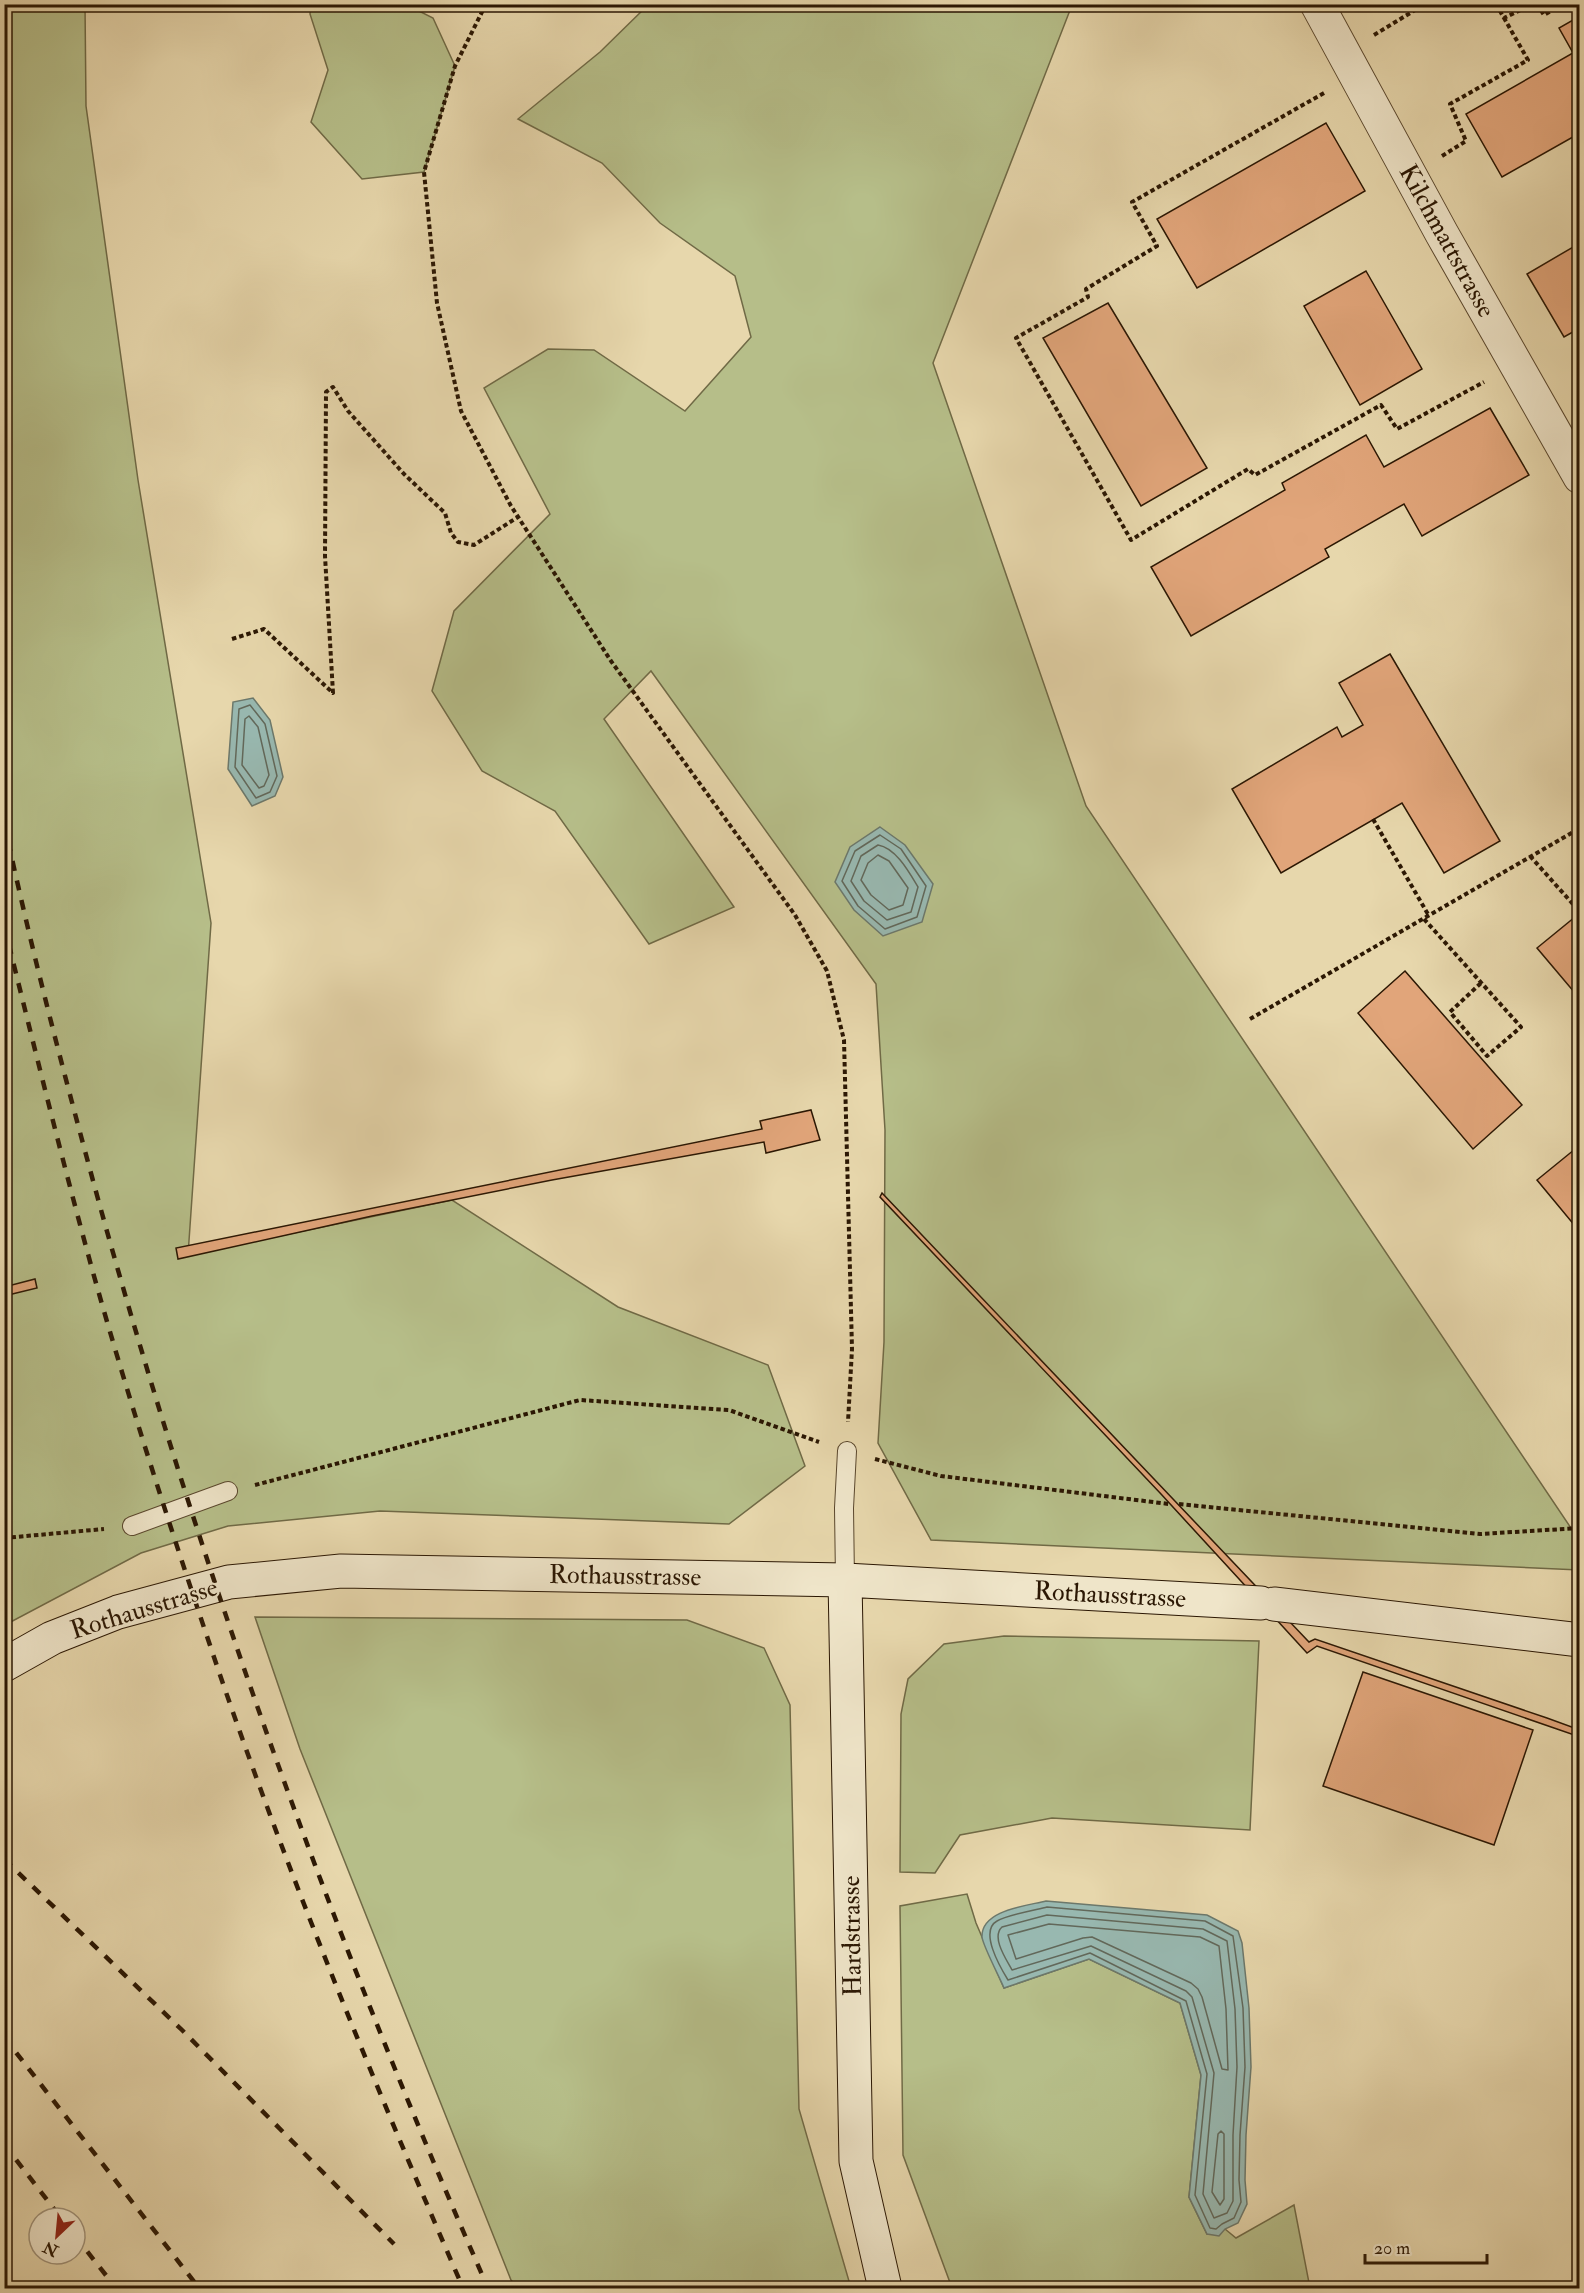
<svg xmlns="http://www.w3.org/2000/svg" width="1584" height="2293" font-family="'IM FELL Double Pica',serif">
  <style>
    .green { fill: #b6be89; stroke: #706a46; stroke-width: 1.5 }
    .water { fill: #98b8b0; stroke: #6c786b; stroke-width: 1.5 }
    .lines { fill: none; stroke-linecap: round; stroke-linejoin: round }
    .shore { stroke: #62685a; stroke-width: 1.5 }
    .building { fill: #e1a57a; stroke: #2b1703; stroke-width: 1.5 }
    .lane-casing { stroke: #5a472d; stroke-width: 20 }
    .street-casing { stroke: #5a472d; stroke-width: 35 }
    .secondary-casing { stroke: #2b1703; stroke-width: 35 }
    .path { stroke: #2b1703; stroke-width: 4; stroke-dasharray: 4.5 3; stroke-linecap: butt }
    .lane { stroke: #efe5c9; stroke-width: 18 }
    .street { stroke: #efe5c9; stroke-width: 33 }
    .secondary { stroke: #efe5c9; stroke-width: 33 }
    .rail { stroke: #2b1703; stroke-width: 4.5; stroke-dasharray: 10 10; stroke-linecap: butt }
    .labels { text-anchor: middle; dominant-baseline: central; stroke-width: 4.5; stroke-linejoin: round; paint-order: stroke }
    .street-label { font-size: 26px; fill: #2b1703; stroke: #efe5c9 }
  </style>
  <rect width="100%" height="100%" fill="#e7d7ac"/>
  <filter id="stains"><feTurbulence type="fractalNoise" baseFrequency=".00333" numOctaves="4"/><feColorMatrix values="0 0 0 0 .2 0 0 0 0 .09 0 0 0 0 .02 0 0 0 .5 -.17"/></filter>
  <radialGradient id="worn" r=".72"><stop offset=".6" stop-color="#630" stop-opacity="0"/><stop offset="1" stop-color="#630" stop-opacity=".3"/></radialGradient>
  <!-- green -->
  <path class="green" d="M5,5h80l1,101 52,374 73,443 -23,332 264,-55 166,107 150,58 37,101 -76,58 -349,-13 -152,15 -87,27 -136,72z
    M407,5l26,13 22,48 -31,106 -62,7 -51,-57 17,-52 -18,-56 1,-9z
    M648,5h424l-139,358 153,443 493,734v30l-648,-30 -53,-97 6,-101 1,-212 -9,-146 -225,-313 -47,48 130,188 -85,37 -94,-133 -73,-40 -50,-80 22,-80 96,-97 -66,-126 64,-39 46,1 91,61 66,-74 -16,-61 -75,-53 -58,-60 -84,-44 82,-67z
    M255,1617l432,3 77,28 26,57 9,404 52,179h-333l-7,-8 -211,-531z
    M1004,1636l255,5 -9,189 -198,-12 -92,17 -25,38 -35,-1 1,-158 7,-35 36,-35z
    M967,1894l9,29 28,65 85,-29 91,44 21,72 -12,122 18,37 18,-5 11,9 58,-33 16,83h-358l-49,-133 -3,-249z"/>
  <!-- water -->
  <path class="water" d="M253,698l17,22 13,57 -8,19 -23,10 -24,-37 5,-67z
    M880,827l25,18 28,39 -11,38 -39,14 -29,-26 -19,-28 15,-35z
    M1046,1901l161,14 31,16 4,12 7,65 2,59 -5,68 -1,45 2,24 -9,19 -13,6 -6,7 -12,-2 -18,-37 12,-122 -21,-72 -91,-44 -85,29c-4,-10 -21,-42 -22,-51 -1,-27 44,-31 64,-36z"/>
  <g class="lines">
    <!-- shore -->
    <path class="shore" d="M250,705l15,19 12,52 -7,16 -14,6 -21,-31 4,-58z
      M249,716l9,11 11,48 -5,11 -5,2 -17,-23 3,-46z
      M880,835l21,14 25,37 -9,31 -32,12 -27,-23 -16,-25 13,-30z
      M878,845c18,3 31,27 40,42l-7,25 -24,8 -23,-19 -13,-20 10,-25z
      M878,855l11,6 19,27 -5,17 -14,5 -18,-15 -10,-15 7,-17z
      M1047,1907l158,14 28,15 10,72 2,59 -5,68 -1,45 2,22 -7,16 -12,6 -6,5 -6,-1 -15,-33 12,-121 -21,-73 -96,-48 -82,27c-8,-13 -29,-49 -11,-59 10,-6 38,-11 50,-14z
      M1047,1915l156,14 24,12 8,68 2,58 -4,68v66l-6,12 -13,5 -11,-24 11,-121 -22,-76 -6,-6 -95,-45 -79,24c-6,-11 -21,-33 -10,-43z
      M1049,1924l151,13 19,9 7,63 2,61 -6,-1 -20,-72 -4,-8 -7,-6 -99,-46 -9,1 -67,21 -8,-24z
      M1221,2131l3,3v65l-4,6 -8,-13 6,-58z"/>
  </g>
  <!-- building -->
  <path class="building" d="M1580,16v117l-78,44 -36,-63 107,-61 -14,-25z
    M1326,123l39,68 -168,97 -40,-69z
    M1580,243v85l-16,9 -37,-63z
    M1366,271l56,98 -62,36 -56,-99z
    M1108,303l99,165 -66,38 -98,-168z
    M1490,408l39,67 -107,61 -18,-32 -79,45 4,8 -138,79 -40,-69 134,-77 -3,-7 84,-48 18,32z
    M1390,654l110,187 -56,32 -42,-70 -121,70 -49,-84 105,-62 5,10 21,-12 -24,-42z
    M1575,917l5,5v77l-43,-51z
    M1405,971l117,134 -49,44 -115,-136z
    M811,1110l9,30 -54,13 -2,-11 -212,38 -180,36 -194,43 -2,-11 586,-119 -2,-8z
    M1580,1145v87l-43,-52z
    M882,1193l427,449 6,-3 232,79 33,12v7l-263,-91 -10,7 -146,-159 -281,-297z
    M35,1279l2,9 -33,8v-9z
    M1363,1672l170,58 -39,115 -171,-59z"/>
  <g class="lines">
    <!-- lane casing -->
    <g class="lane-casing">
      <path id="lane" d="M132,1526l96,-35
        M845,1580l-1,-72 3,-57"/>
    </g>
    <!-- street casing -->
    <g class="street-casing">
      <path id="street" d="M1317,4l125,230 138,243"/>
    </g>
    <!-- secondary casing -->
    <g class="secondary-casing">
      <path id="secondary" d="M845,1580l11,581 29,127
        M1274,1604l306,36
        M4,1665l48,-27 66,-26 111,-30 112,-11 504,9 416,23"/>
    </g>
    <!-- path -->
    <path class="path" d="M486,4l-31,62 -31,106 13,131 24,108 50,95 100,155 184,254 32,56 17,69 8,309 -4,73
      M1496,4l8,14 29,-14
      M1537,4l7,11 19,-11
      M1374,35l51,-31
      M1324,93l-192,109 25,44 -71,43 2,8 -72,41 115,202 117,-71 7,6 126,-70 16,24 87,-47
      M1442,156l24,-15 -16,-37 78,-44 -24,-42
      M232,639l32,-10 69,64 -8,-137 1,-164 7,-5 15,24 56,63 41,39 6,20 7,9 16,3 44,-28
      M1373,819l56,97
      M1530,856l50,56
      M1424,919l97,108 -34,29 -37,-44 31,-29
      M1250,1019l330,-191
      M875,1459l66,17 228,28
      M255,1485l325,-85 149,10 90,32
      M1179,1504l301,30 100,-6
      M4,1538l100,-9"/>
    <!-- lane -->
    <use href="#lane" class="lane"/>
    <!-- street -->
    <use href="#street" class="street"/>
    <!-- secondary -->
    <use href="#secondary" class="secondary"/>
    <!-- rail -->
    <path class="rail" d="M4,822c27,127 60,252 94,377 103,373 234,736 390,1089
      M4,925c29,117 58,235 90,351 37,132 80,263 124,393 72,211 157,416 245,619
      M4,1859l178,171 212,214
      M4,2037l195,251
      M4,2144l57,74
      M75,2236l41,52"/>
  </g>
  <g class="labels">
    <!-- street labels -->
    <g class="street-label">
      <text transform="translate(1447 241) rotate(61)">Kilchmattstrasse</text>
      <text transform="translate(625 1576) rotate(1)">Rothausstrasse</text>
      <text transform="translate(1110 1595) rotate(3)">Rothausstrasse</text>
      <text transform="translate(144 1609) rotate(-17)">Rothausstrasse</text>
      <text transform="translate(852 1936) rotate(-91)">Hardstrasse</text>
    </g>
  </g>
  <!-- margin -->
  <rect width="1584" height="2293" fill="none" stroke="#e7d7ac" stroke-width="24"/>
  <rect x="6" y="6" width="1572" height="2281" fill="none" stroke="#2b1703" stroke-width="3"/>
  <rect x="12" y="12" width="1560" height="2269" fill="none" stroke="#2b1703" stroke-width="1.5"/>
  <!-- north arrow -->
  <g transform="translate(57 2236) rotate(206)"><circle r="28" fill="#efe5c9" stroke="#a1937a" stroke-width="1.5"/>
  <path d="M0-4.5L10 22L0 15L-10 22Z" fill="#8f2418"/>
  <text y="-9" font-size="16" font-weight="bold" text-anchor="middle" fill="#2b1703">N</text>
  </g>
  <!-- scale -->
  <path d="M1365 2254v9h122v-9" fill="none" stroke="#2b1703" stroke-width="3"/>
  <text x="1374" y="2254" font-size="18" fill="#2b1703" stroke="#efe5c9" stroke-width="4.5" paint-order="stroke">20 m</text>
  <rect width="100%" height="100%" filter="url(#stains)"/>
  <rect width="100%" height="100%" fill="url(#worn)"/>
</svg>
